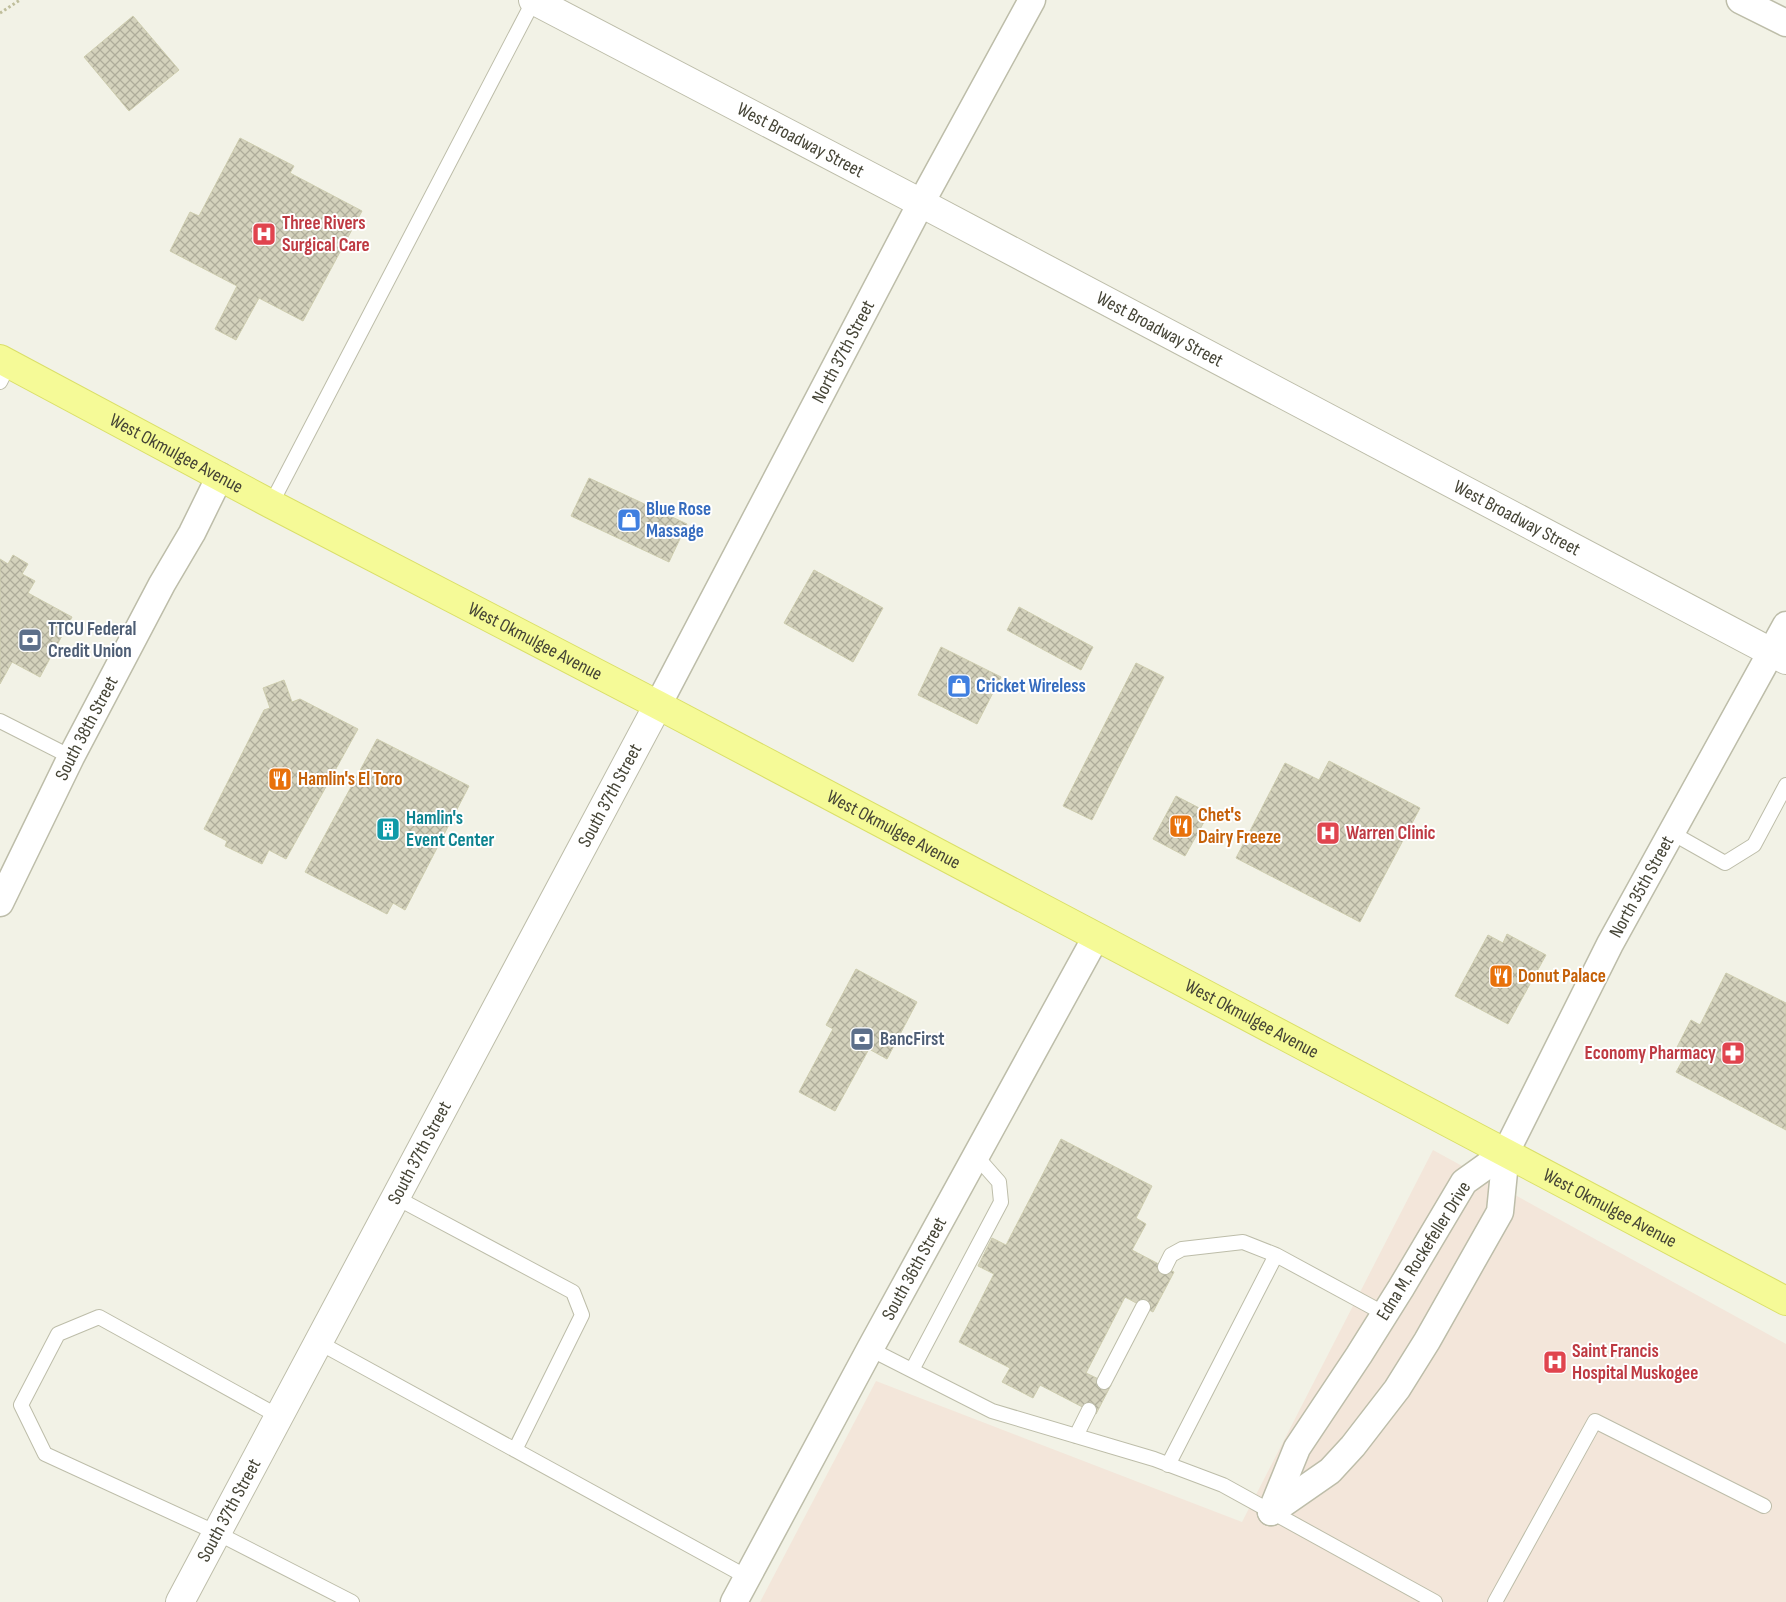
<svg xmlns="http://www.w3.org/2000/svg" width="1786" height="1602" font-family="'Sofia Sans Condensed',sans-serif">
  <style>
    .medical { fill: #f3e6da }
    .building { fill: url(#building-cross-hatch); stroke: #cecdaf }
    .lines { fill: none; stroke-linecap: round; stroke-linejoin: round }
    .service-casing { stroke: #bdbda9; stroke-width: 16 }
    .minor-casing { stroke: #bdbda9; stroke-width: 29 }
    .tertiary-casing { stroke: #bdbda9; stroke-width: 30 }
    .primary-casing { stroke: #dadf68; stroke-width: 30 }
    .path { stroke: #bfbe9b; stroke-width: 3; stroke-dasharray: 2.5 2.5; stroke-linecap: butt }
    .service { stroke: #fff; stroke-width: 14 }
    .minor { stroke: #fff; stroke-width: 26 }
    .tertiary { stroke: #fff; stroke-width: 28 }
    .primary { stroke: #f5fa97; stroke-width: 28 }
    .labels { text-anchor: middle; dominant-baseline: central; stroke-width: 4; stroke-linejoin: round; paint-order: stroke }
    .street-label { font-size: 19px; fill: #454436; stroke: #fff }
    .health-label { font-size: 19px; font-weight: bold; fill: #be3a42; stroke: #fff; text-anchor: start }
    .shop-label { font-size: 19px; font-weight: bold; fill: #366cbe; stroke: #fff; text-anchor: start }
    .service-label { font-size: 19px; font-weight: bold; fill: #4e5e75; stroke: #fff; text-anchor: start }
    .food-label { font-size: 19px; font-weight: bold; fill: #c56008; stroke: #fff; text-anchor: start }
    .culture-label { font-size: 19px; font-weight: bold; fill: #0d838f; stroke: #fff; text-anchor: start }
  </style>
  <defs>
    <pattern id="building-cross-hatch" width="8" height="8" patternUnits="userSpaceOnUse" patternTransform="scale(1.25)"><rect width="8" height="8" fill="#d4d2bc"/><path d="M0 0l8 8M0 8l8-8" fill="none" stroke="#aeac9a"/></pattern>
  </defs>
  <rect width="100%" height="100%" fill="#f2f2e6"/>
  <!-- medical -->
  <path class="medical" d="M1433,1150l353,194v258h-1026l116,-221 366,141z"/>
  <!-- building -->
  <path class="building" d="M133,16l46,54 -50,41 -45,-54z
    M240,138l54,28 -4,7 72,38 -59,110 -44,-23 -23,42 -21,-11 22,-43 -67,-35 20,-39 9,4z
    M589,478l98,46 -18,38 -98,-46z
    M13,555l15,9 -6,10 13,7 -7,12 44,24 -32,60 -28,-15 -12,22v-125l8,5z
    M814,570l69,38 -30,54 -69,-39z
    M1019,607l74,40 -12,23 -74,-40z
    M941,647l60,30 -24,47 -59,-29z
    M1136,663l28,14 -72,143 -29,-14z
    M284,680l8,22 8,-3 58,30 -72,130 -17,-9 -7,14 -37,-18 2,-5 -23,-12 60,-119 6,-2 -7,-20z
    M377,739l92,47 -64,124 -12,-7 -6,11 -82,-42z
    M1329,761l91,47 -60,114 -124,-64 49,-95 34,17z
    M1176,796l33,17 -24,43 -32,-17z
    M1507,934l39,21 -38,69 -53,-28 33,-61 15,8z
    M856,969l61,33 -30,57 -18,-10 -34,62 -36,-19 34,-63 -7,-4z
    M1726,973l60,30v127l-110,-58 9,-16 -10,-5 16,-31 9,5z
    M1061,1139l91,47 -16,32 10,6 -14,26 42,22 -21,40 -28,-15 -39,76 25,12 -15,29 -56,-29 -7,13 -31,-16 8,-14 -51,-26 35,-68 -16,-8 14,-28 14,7z"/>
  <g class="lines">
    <!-- service casing -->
    <g class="service-casing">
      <path id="service" d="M0,382l9,-18
        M271,504l263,-504
        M0,721l71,36
        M1672,833l53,30 29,-18 32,-60
        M395,1197l178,95 9,23 -67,135
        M1165,1267l6,-12 11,-6 61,-7 33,13 109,59
        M318,1342l429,235
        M870,1349l122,62 162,48 69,26 212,117
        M912,1370l89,-168 -2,-20 -23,-26
        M1104,1382l39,-75
        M278,1416l-179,-99 -41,17 -37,71 24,49 172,79 135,69
        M1076,1436l13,-26
        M1168,1465l108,-210
        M1495,1602l100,-181 169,85"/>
    </g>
    <!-- minor casing -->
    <g class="minor-casing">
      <g id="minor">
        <path d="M1740,0l46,23"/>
        <path id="s1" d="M658,705l263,-502 111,-203"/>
        <path id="s2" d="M0,903l71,-146 91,-173 30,-51 28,-57"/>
        <path id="s3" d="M1271,1512l59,-41 23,-25 44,-57 30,-48 73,-129 6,-60 104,-208 176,-319"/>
        <path d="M1271,1512l26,-64 62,-93 42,-67 63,-106 42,-30"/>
        <path id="s4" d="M734,1602l136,-253 226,-412"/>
      </g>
    </g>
    <!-- tertiary casing -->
    <g class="tertiary-casing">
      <g id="tertiary">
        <path id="s5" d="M533,0l388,203 865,457"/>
        <path id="s6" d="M180,1602l478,-897"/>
      </g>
    </g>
    <!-- primary casing -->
    <g class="primary-casing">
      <g id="primary">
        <path id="s7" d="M0,359l271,145 387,201 1128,596"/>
      </g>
    </g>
    <!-- path -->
    <path class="path" d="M0,13l20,-13"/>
    <!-- service -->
    <use href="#service" class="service"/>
    <!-- minor -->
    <use href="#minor" class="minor"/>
    <!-- tertiary -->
    <use href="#tertiary" class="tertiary"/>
    <!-- primary -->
    <use href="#primary" class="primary"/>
  </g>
  <!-- icons -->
  <defs>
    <g id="hospital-square" transform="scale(1.25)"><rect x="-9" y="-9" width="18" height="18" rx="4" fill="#e0444e" stroke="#fff"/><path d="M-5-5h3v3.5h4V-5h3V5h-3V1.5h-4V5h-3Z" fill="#fff"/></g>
    <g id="shop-square" transform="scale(1.25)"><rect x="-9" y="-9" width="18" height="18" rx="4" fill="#3f7fe0" stroke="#fff"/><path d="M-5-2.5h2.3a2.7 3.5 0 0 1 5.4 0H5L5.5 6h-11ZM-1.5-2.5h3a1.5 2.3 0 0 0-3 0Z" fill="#fff"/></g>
    <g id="bank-square" transform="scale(1.25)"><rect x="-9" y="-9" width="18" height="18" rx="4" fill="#5c6f8a" stroke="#fff"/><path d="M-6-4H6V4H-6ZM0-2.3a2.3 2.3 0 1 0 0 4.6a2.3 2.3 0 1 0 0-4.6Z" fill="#fff"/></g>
    <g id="restaurant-square" transform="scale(1.25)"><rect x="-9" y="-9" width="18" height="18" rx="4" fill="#e8710a" stroke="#fff"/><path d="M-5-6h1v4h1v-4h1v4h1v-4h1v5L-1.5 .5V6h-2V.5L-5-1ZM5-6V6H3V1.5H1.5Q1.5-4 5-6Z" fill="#fff"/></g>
    <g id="building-square" transform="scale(1.25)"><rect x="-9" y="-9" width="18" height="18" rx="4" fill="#0f9aa8" stroke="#fff"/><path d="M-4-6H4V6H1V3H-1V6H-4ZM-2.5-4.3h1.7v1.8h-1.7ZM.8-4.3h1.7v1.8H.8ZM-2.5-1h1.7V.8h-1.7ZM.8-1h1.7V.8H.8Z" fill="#fff"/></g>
    <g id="pharmacy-square" transform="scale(1.25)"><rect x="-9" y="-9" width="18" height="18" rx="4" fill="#e0444e" stroke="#fff"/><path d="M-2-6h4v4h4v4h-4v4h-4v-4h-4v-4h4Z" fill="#fff"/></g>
  </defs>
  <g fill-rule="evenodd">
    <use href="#hospital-square" x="264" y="234"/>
    <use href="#shop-square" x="629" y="520"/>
    <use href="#bank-square" x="30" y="640"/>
    <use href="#shop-square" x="959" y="686"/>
    <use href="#restaurant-square" x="280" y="779"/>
    <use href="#restaurant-square" x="1181" y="826"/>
    <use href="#building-square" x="388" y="829"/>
    <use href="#hospital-square" x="1328" y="833"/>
    <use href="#restaurant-square" x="1501" y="976"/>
    <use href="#bank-square" x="862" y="1039"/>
    <use href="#pharmacy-square" x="1733" y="1053"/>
    <use href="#hospital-square" x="1555" y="1362"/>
  </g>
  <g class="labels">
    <!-- street labels -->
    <g class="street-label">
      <text stroke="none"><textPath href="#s5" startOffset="302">West Broadway Street</textPath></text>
      <text stroke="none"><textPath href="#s5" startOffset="708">West Broadway Street</textPath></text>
      <text stroke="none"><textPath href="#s1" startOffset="399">North 37th Street</textPath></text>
      <text stroke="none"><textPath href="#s7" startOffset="200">West Okmulgee Avenue</textPath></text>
      <text stroke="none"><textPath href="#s5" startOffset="1112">West Broadway Street</textPath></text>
      <text stroke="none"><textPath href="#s7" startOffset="605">West Okmulgee Avenue</textPath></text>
      <text stroke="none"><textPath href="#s2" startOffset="195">South 38th Street</textPath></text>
      <text stroke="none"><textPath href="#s6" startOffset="914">South 37th Street</textPath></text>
      <text stroke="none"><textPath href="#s7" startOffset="1010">West Okmulgee Avenue</textPath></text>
      <text stroke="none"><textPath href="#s3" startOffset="741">North 35th Street</textPath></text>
      <text stroke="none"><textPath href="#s7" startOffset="1415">West Okmulgee Avenue</textPath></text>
      <text stroke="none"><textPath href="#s6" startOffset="509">South 37th Street</textPath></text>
      <text stroke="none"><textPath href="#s7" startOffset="1820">West Okmulgee Avenue</textPath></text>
      <text transform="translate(1424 1251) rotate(-58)">Edna M. Rockefeller Drive</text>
      <text stroke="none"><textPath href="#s4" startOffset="379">South 36th Street</textPath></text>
      <text stroke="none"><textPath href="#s6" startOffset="104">South 37th Street</textPath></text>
    </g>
    <!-- health labels -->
    <g class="health-label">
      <text x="282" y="223">Three Rivers<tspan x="282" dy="22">Surgical Care</tspan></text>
      <text x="1346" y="833">Warren Clinic</text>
      <text x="1716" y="1053" text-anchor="end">Economy Pharmacy</text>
      <text x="1572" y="1351">Saint Francis<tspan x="1572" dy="22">Hospital Muskogee</tspan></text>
    </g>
    <!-- shop labels -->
    <g class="shop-label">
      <text x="646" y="509">Blue Rose<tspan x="646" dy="22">Massage</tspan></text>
      <text x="976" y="686">Cricket Wireless</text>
    </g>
    <!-- service labels -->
    <g class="service-label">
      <text x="48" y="629">TTCU Federal<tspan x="48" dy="22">Credit Union</tspan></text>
      <text x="880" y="1039">BancFirst</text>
    </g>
    <!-- food labels -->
    <g class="food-label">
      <text x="298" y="779">Hamlin's El Toro</text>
      <text x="1198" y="815">Chet's<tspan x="1198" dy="22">Dairy Freeze</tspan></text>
      <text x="1518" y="976">Donut Palace</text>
    </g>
    <!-- culture labels -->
    <g class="culture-label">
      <text x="406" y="818">Hamlin's<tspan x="406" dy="22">Event Center</tspan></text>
    </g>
  </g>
</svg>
